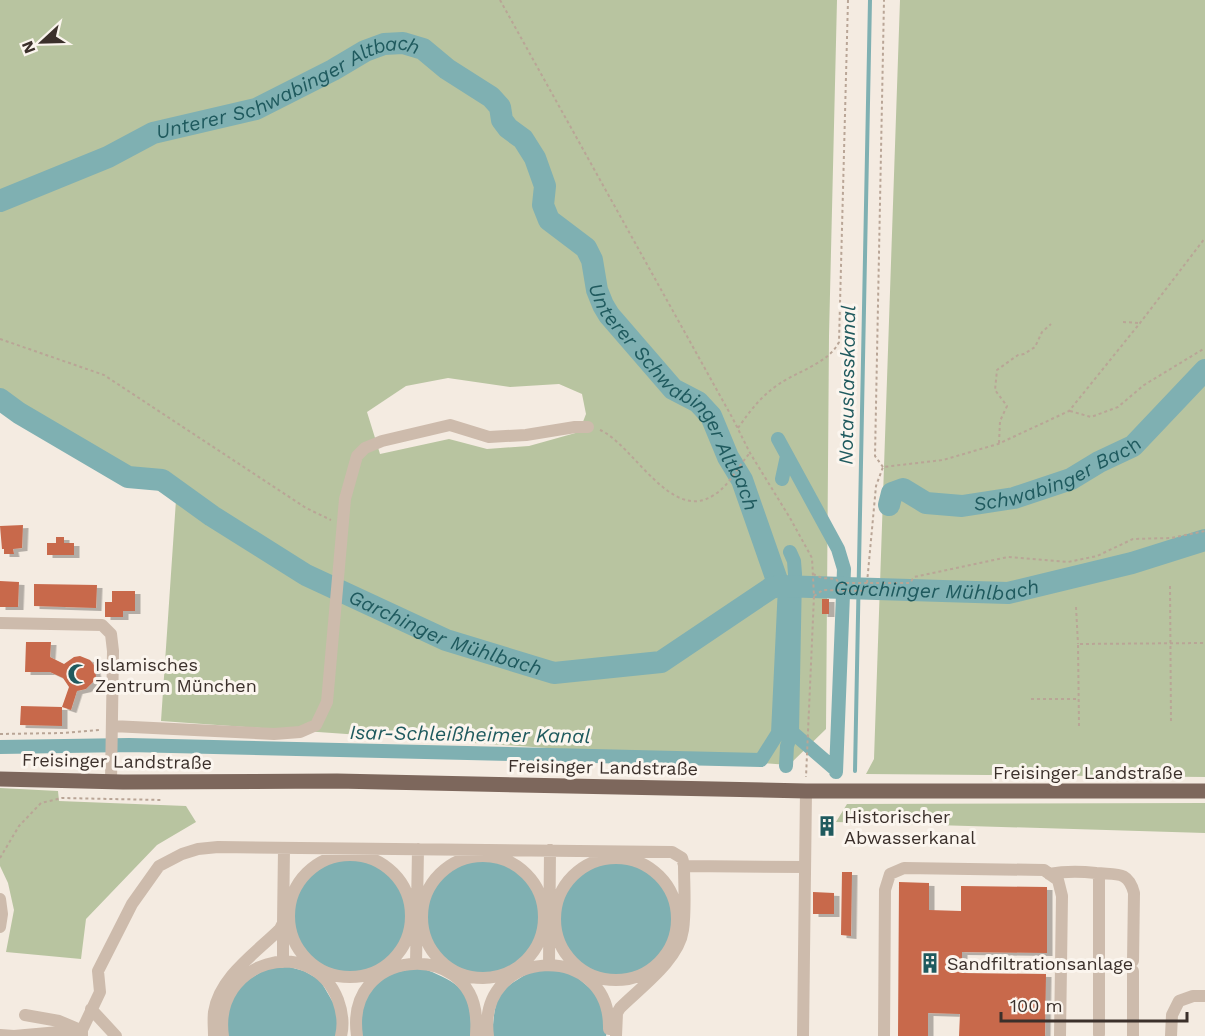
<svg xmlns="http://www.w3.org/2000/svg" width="1205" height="1036" font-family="'Work Sans',sans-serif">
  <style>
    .green { fill: #b8c4a0; fill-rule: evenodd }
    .water { fill: #7fb0b2 }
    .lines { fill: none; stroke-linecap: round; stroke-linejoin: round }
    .stream { stroke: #7fb0b2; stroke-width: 4 }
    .canal { stroke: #7fb0b2; stroke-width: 14 }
    .river { stroke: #7fb0b2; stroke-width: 22 }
    .building { fill: #c8694b; filter: url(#shadow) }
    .path { stroke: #b9a596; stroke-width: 2; stroke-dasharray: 3 3; stroke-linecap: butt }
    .minor { stroke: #cdbbac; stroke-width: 12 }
    .major { stroke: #7d675c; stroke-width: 15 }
    .labels { text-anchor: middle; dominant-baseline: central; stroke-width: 6; stroke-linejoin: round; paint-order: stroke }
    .poi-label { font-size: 18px; fill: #3b302b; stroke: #fbf5ee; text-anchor: start }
    .street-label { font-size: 18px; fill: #3b302b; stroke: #fbf5ee }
    .water-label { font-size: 20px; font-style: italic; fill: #1f5a5e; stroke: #fbf5ee }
  </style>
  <defs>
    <filter id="shadow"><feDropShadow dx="5.5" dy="3" stdDeviation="0" flood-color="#0004"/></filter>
  </defs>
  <rect width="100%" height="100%" fill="#f4ebe1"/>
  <!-- green -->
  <path class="green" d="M0,0h837l-8,336 -3,393 -37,36 -628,-44 15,-221 -176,-92zM448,378l62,9 49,-3 23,10 4,20 -7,18 -50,14 -42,3 -38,-10 -69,15 -13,-42 39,-26z
    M900,0h305v777l-339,-3 8,-15z
    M0,788l58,3 1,10 127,5 10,16 -39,23 -71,74 -5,40 -75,-7 8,-42 -6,-27 -8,-17z
    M1205,803v30l-369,-11 11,-18z"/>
  <!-- water -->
  <path class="water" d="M292 916a58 58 0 1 1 116 0a58 58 0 1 1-116 0Z
    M425 917a58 58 0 1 1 116 0a58 58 0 1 1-116 0Z
    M558 918a58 58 0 1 1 116 0a58 58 0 1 1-116 0Z
    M286,966l18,5 16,9 18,31v25h-113l3,-34 9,-16 31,-18z
    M420,967c41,17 52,21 51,69h-113l3,-33 23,-28z
    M535,969l36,3 28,24 8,35 -1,5h-114c4,-46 5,-44 43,-67z"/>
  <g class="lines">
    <!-- stream -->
    <path class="stream" d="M795,574l7,5 3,7
      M833,587l3,-5 7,-3
      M855,771l15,-771"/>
    <!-- canal -->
    <path class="canal" d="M778,439l60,110 6,20 -8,203
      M782,479l5,-23
      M792,732l44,38
      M0,747l129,-2 632,15 17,-27 7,-147
      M786,766l1,-20 5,-14 3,-158 -1,-13 -4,-9"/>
    <!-- river -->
    <g class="river">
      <path id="s1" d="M0,201l108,-44 45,-24 103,-24 77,-39 32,-19 19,-7 19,-1 20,6 24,20 44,28 9,10 2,13 6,8 15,11 12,19 10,28 -2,19 6,15 37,28 6,12 5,30 6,15 6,10 64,74 25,13 13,14 17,41 14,23 37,106"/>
      <path id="s2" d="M0,399l19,14 109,64 34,3 50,36 94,59 140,65 108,33 107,-11 110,-74 8,-2 229,7 124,-30 73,-23"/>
      <path id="s3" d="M889,505l3,-12 11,-4 23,14 36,3 52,-8 57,-19 28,-17 34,-16 72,-76"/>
    </g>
  </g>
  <!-- building -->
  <path class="building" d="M23,525l-1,23 -9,1 1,5h-10v-5h-2l-2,-23z
    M56,537h8v6h10v12h-27v-12h9z
    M0,581l19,1 -1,25h-18z
    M34,584l63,1 -1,23 -62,-2z
    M112,591h23v20h-12v6h-18v-15h7z
    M822,599h7v15h-7z
    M26,642h25l-1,15 14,7 10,-7 6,-1 10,4 4,5 2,11 -2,5 -8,8 -9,2 -6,19 -9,-3v19l-42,-1 1,-19 41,1 7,-20 -6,-9 -13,-6h-25z
    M842,872h10l-1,64 -10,-1z
    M899,882l30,1v27l32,1v-25l86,1v66l-85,-1v21l84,1 -1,62h-86l1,-22 -32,-1v23h-30z
    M813,892l21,1v21h-21z"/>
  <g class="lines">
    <!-- path -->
    <path class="path" d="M500,0l233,419 17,34 40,65 22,40 2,38 -8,181
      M1123,322l17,1
      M0,339l104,36 202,133 25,12
      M1070,411l21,6 27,-10 26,-22 61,-37
      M738,428c12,-17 23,-32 41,-44 19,-13 50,-21 60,-42l9,-342
      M600,430c33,14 71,94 114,65 15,-9 24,-29 36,-42
      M999,443l1,-22 7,-15 -12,-16 2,-20 21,-15 6,-1 11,-7 7,-15 9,-8
      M883,467l-8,-11 9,-456
      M813,574l9,4 14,1 3,4h71l4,-6 94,-20 60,5 29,-6 36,-17 38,-1 34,-7
      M867,583l9,-97 7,-19 60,-7 55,-16 71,-33 71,-88 65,-85
      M1170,586l1,136
      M814,596l9,-6 43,1
      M1076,607l2,37
      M1031,699h46
      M1079,726l-1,-82 127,-1
      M0,734l62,-1 38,-3
      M122,767h27
      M0,858l19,-32 22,-23 21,-5 100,2"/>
    <!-- minor -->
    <path class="minor" d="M0,623l102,2 9,9 2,17 -2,131
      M112,726l162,8 26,-2 16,-7 11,-23 18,-203 12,-43 8,-8 17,-7 68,-16 39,12 37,-2 49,-8h13
      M289 916a61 61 0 1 1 122 0a61 61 0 1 1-122 0Z
      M422 917a61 61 0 1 1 122 0a61 61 0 1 1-122 0Z
      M555 919a61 61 0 1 1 122 0a61 61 0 1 1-122 0Z
      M684,866l121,1
      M1096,873c20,2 32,-3 38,20l-1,68
      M1049,874c16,-3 30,-3 47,-1l3,5v156
      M0,899l2,15 -2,13
      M283,923v39
      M416,963l2,-114
      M549,964l1,-114
      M91,1009l25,27
      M25,1015l34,6 19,8
      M0,1035l14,1 68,-6
      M82,1036v-6l18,-38 -2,-21 34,-67 27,-38 23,-12 16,-5 20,-2 454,5 10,6 2,7c0,21 2,44 -1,65 -4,30 -42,57 -63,78l-3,5 -1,23
      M214,1036c0,-8 -1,-16 0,-24 5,-35 43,-60 66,-83l3,-6 1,-74
      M223,1036c-11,-75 89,-104 115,-36 4,11 6,24 3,36
      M357,1036c-13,-89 113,-96 119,-19 1,6 0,13 0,19
      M488,1036c-12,-90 123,-96 121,-7
      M803,1036l3,-245
      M884,1036l1,-146 5,-16 14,-6 140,2 14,10 4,16 -2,140
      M1133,1036v-65
      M1171,1036l1,-21 7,-14 14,-5h12"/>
    <!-- major -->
    <path class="major" d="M0,779l123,3 214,-1 469,10h399"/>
  </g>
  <!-- icons -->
  <defs>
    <g id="mosque-bare" transform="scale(1.62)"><path d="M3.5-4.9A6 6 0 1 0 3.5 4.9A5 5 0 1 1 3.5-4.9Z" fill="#1f5a5e" stroke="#fbf5ee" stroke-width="2.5" paint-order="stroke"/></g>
    <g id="building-bare" transform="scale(1.62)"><path d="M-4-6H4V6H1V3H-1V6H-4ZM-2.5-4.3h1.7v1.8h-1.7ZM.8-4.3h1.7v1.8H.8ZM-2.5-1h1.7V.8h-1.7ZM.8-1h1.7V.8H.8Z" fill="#1f5a5e" stroke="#fbf5ee" stroke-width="2.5" paint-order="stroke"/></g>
  </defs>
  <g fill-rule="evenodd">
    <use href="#mosque-bare" x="78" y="674"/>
    <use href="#building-bare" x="827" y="826"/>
    <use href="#building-bare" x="930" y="963"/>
  </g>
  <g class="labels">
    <!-- poi labels -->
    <g class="poi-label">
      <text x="95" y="664">Islamisches<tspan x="95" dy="21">Zentrum München</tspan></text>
      <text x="844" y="816">Historischer<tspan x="844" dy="21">Abwasserkanal</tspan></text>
      <text x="947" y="963">Sandfiltrationsanlage</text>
    </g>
    <!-- street labels -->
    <g class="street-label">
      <text transform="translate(117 761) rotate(1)">Freisinger Landstraße</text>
      <text transform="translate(603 767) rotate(1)">Freisinger Landstraße</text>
      <text x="1088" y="772">Freisinger Landstraße</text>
    </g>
    <!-- water labels -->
    <g class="water-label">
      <text stroke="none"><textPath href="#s1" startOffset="312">Unterer Schwabinger Altbach</textPath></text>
      <text transform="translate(847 385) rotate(-89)">Notauslasskanal</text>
      <text stroke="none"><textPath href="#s1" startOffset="908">Unterer Schwabinger Altbach</textPath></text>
      <text stroke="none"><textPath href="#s3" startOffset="188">Schwabinger Bach</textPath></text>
      <text stroke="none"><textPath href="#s2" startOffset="1030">Garchinger Mühlbach</textPath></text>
      <text stroke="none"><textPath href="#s2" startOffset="508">Garchinger Mühlbach</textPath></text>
      <text transform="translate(470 734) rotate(1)">Isar-Schleißheimer Kanal</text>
    </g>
  </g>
  <!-- north arrow -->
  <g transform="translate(42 42) rotate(248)" stroke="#fbf5ee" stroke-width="4.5" paint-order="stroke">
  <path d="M0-4.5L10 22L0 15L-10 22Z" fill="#3b302b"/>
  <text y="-9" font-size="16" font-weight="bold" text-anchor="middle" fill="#3b302b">N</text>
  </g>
  <!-- scale -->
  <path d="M1001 1012v9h186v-9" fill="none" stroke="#3b302b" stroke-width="3"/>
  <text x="1010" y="1012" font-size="18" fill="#3b302b" stroke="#fbf5ee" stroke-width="4.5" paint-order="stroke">100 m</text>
</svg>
